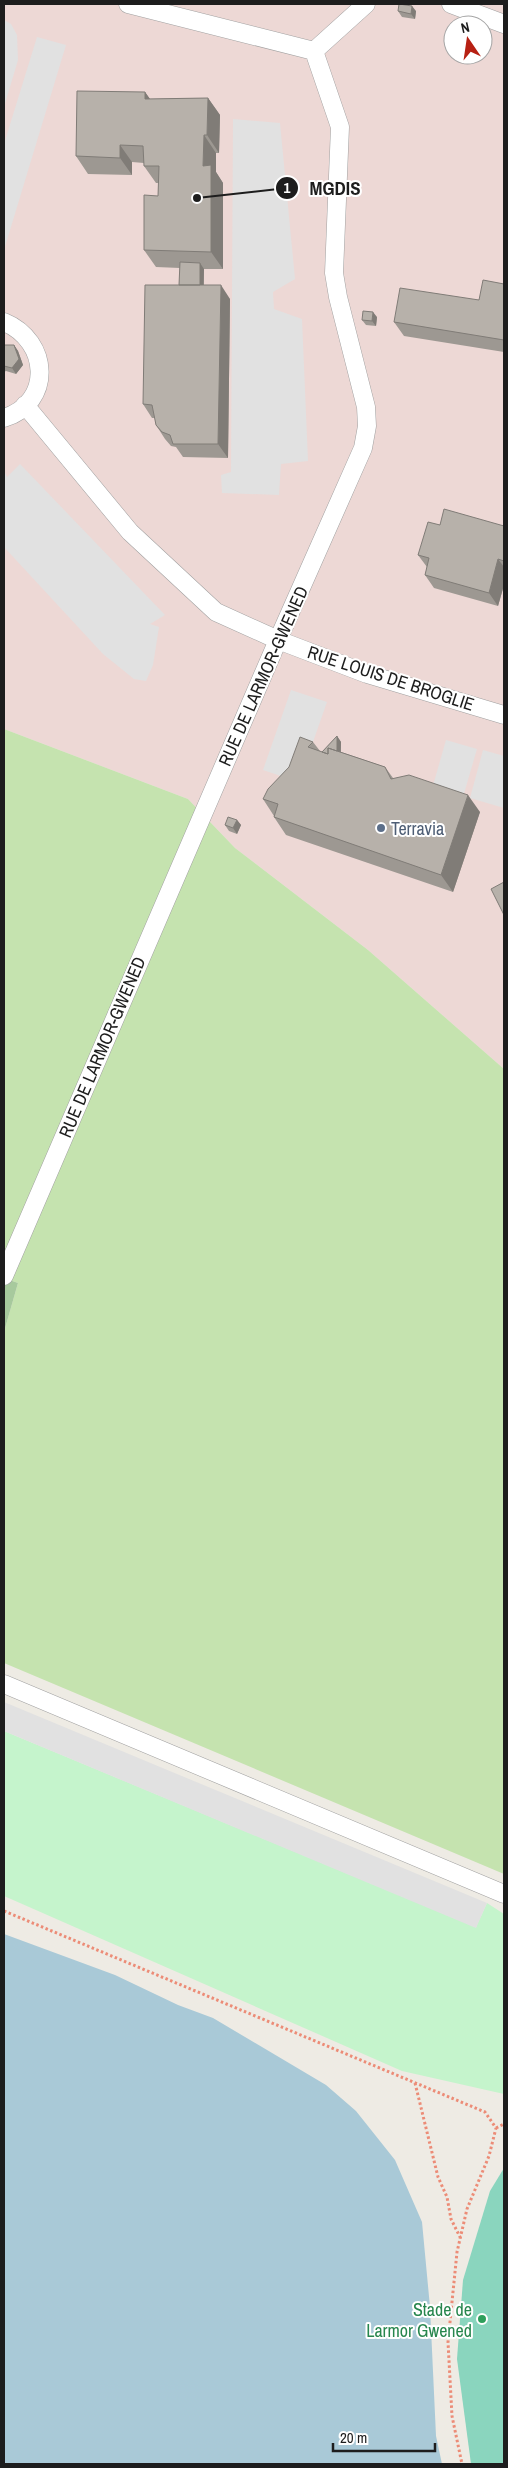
<svg xmlns="http://www.w3.org/2000/svg" width="508" height="2468" font-family="'Archivo Narrow',sans-serif">
  <style>
    .commercial { fill: #edd8d5; fill-rule: evenodd }
    .grass { fill: #c5e3af }
    .forest { fill: #a7c99d }
    .park { fill: #c5f4cc }
    .pitch { fill: #8ad5be }
    .parking { fill: #e1e1e1 }
    .water { fill: #a9c9d7 }
    .lines { fill: none; stroke-linecap: round; stroke-linejoin: round }
    .lane-casing { stroke: #a1a1a1; stroke-width: 19 }
    .path { stroke: #ec8c77; stroke-width: 3; stroke-dasharray: 2.5 2.5; stroke-linecap: butt }
    .lane { stroke: #fff; stroke-width: 18 }
    .wall { fill: #9d9892 }
    .shaded-wall { fill: #807c77 }
    .building { fill: #b7b1aa; stroke: #807c77 }
    .service-dot { fill: #5c6f8a; stroke: #fff; stroke-width: 2 }
    .leisure-dot { fill: #2e9e5b; stroke: #fff; stroke-width: 2 }
    .labels { text-anchor: middle; dominant-baseline: central; stroke-width: 4; stroke-linejoin: round; paint-order: stroke }
    .street-label { font-size: 18px; fill: #1d1d1d; stroke: #fff }
    .service-label { font-size: 18px; fill: #4e5e75; stroke: #fff; text-anchor: start }
    .leisure-label { font-size: 18px; fill: #27864d; stroke: #fff; text-anchor: end }
    .leader { fill: none; stroke: #1d1d1d; stroke-width: 2 }
    .callout-dot { fill: #1d1d1d; stroke: #fff; stroke-width: 2 }
    .mark-label { font-size: 15px; text-anchor: middle; font-weight: bold; fill: #fff }
    .callout-label { font-size: 19px; text-anchor: middle; font-weight: bold; fill: #1d1d1d; stroke: #fff; stroke-width: 4; stroke-linejoin: round; paint-order: stroke }
  </style>
  <rect width="100%" height="100%" fill="#eeebe4"/>
  <!-- commercial -->
  <path class="commercial" d="M4,4h500v1065l-136,-119 -133,-102 -47,-49 -184,-70zM453,25h30v30h-30z"/>
  <!-- grass -->
  <path class="grass" d="M4,729l184,70 47,49 133,102 136,119v805l-500,-211v-331l14,-49 -14,-5z"/>
  <!-- forest -->
  <path class="forest" d="M4,1278l14,5 -14,49z"/>
  <!-- park -->
  <path class="park" d="M4,1731l472,196 11,-24 17,11v180l-102,-23 -398,-175z"/>
  <!-- pitch -->
  <path class="pitch" d="M504,2168v296h-33l-14,-105 6,-79 27,-89z"/>
  <!-- parking -->
  <path class="parking" d="M4,20l7,4 6,11 1,25 -14,47z
    M37,37l29,8 -62,205v-106z
    M233,119l47,4 15,156 -22,13 1,17 28,10 6,142 -27,3 -2,31 -57,-2 -1,-18 10,-3z
    M20,464l145,151 -15,9 9,3 -6,38 -7,16 -12,-2 -31,-25 -99,-107v-76l3,6z
    M291,690l36,12 -28,80 -36,-12z
    M446,740l31,9 -14,48 -31,-8z
    M483,750l21,6v52l-34,-10z
    M4,1702l483,201 -11,25 -472,-197z"/>
  <!-- water -->
  <path class="water" d="M4,1934l111,41 63,30 35,13 113,67 30,26 39,49 27,62 8,85 6,129 6,28h-438z"/>
  <g class="lines">
    <!-- lane casing -->
    <g class="lane-casing">
      <path id="lane" d="M128,4l186,47
        M451,4l53,20
        M314,51l52,-47
        M4,322c46,19 49,81 0,96
        M25,405l105,127 86,80 62,28 89,34 137,41
        M4,1276l274,-636 85,-192 4,-22 -1,-19 -28,-110 -4,-24 6,-146 -26,-76
        M4,1684l500,210"/>
    </g>
    <!-- path -->
    <path class="path" d="M4,1911l481,201 11,16 -7,28 -22,53 -10,43 -9,90 4,74 10,48
      M415,2083l23,94 9,20 4,22 9,18
      M496,2128l8,-4"/>
    <!-- lane -->
    <use href="#lane" class="lane"/>
  </g>
  <!-- wall -->
  <path class="wall" d="M398,11h18l-1,8 -13,-2z
    M145,92l5,7 58,-1 12,17 -1,38h-3v19l7,11v86h-19v16l26,14 -2,159 -45,-1 -7,-10 -5,-1 -6,-7 -9,-14 -1,-7h-3l-9,-14 36,-119 1,-17 -24,-1 -12,-17 14,-54 1,-13h-3l-12,-17v-3l-12,-1v13l-44,-1 -12,-18z
    M504,284v68l-100,-16 -10,-14 85,-22z
    M377,317l-1,9 -10,-1 -4,-5z
    M4,345h10l4,6 5,14 -7,9 -10,-3 -2,1z
    M440,525l64,1v59l-6,21 -64,-18 -9,-13 2,-8 -9,-12z
    M337,736l4,6v10l44,15 8,11 87,34 -27,80 -167,-57 -12,-18v-1l-11,-17 50,-57 7,9 2,1z
    M237,820l4,5 -4,9 -8,-3 -4,-6z"/>
  <!-- shaded-wall -->
  <path class="shaded-wall" d="M412,6l4,5 -1,8 -4,-5z
    M145,92l12,17 -12,-10z
    M208,98l12,17 -1,38 -12,-18z
    M204,135l12,18v19l7,11v86l-12,-17 -8,-86z
    M120,145l12,17v13l-12,-17z
    M200,263l4,6 -1,30 -3,-6z
    M221,285l9,14 -2,159 -10,-14z
    M373,312l4,5 -1,9 -4,-5z
    M14,345l4,6 5,14 -7,9 -4,-6z
    M498,559l6,8v18l-6,21 -9,-13z
    M337,736l4,6 -1,30 -4,-6z
    M468,795l12,17 -27,80 -12,-17z
    M237,820l4,5 -4,9 -4,-6z"/>
  <!-- building -->
  <path class="building" d="M399,4l13,2 -1,8 -13,-3z
    M77,91l68,1v7l63,-1 -1,37h-3l-1,31 8,-1v87l-67,-2v-55l14,1 1,-30h-15l-1,-20 -23,-1v13l-44,-2z
    M180,262l20,1v22h-21z
    M483,280l21,4v56l-110,-18 6,-34 79,12z
    M145,285h76l-3,159h-45l-3,-9 -8,-3 -6,-7 -4,-20 -9,-1z
    M363,311l10,1 -1,9 -10,-1z
    M4,345h10l5,14 -7,9 -8,-2z
    M444,509l60,17v35l-6,-2 -9,34 -64,-18 4,-17 -11,-3 10,-33 12,3z
    M337,736v15l-9,-3v6l-6,-2z
    M300,737l13,5 -5,5 20,7v-6l57,19 6,12 18,-4 59,20 -27,80 -167,-58 4,-13 -15,-5 5,-10 21,-22z
    M228,817l9,3 -4,8 -8,-3z
    M504,882v33l-13,-26z"/>
  <!-- markers -->
  <circle class="service-dot" cx="381" cy="828" r="5"/>
  <circle class="leisure-dot" cx="482" cy="2319" r="5"/>
  <g class="labels">
    <!-- street labels -->
    <g class="street-label">
      <text transform="translate(263 676) rotate(-66)">RUE DE LARMOR-GWENED</text>
      <text transform="translate(391 678) rotate(18)">RUE LOUIS DE BROGLIE</text>
      <text transform="translate(102 1047) rotate(-67)">RUE DE LARMOR-GWENED</text>
    </g>
    <!-- service labels -->
    <g class="service-label">
      <text x="391" y="828">Terravia</text>
    </g>
    <!-- leisure labels -->
    <g class="leisure-label">
      <text x="472" y="2309">Stade de<tspan x="472" dy="21">Larmor Gwened</tspan></text>
    </g>
  </g>
  <!-- callouts -->
  <path class="leader" d="M197 198L287 188"/>
  <g class="callout-dot">
    <circle cx="197" cy="198" r="5"/>
    <circle cx="287" cy="188" r="12"/>
  </g>
  <g class="mark-label">
    <text x="287" y="193">1</text>
  </g>
  <g class="callout-label">
    <text x="335" y="195">MGDIS</text>
  </g>
  <!-- border -->
  <rect width="508" height="2468" fill="none" stroke="#1d1d1d" stroke-width="10"/>
  <!-- north arrow -->
  <g transform="translate(468 40) rotate(347)"><circle r="24" fill="#ffffff" stroke="#a5a5a5"/>
  <path d="M0-4L9 19L0 12L-9 19Z" fill="#b72013"/>
  <text y="-8" font-size="14" font-weight="bold" text-anchor="middle" fill="#1d1d1d">N</text>
  </g>
  <!-- scale -->
  <path d="M333 2443v8h102v-8" fill="none" stroke="#1d1d1d" stroke-width="2.5"/>
  <text x="340" y="2443" font-size="15" fill="#1d1d1d" stroke="#ffffff" stroke-width="4" paint-order="stroke">20 m</text>
</svg>
